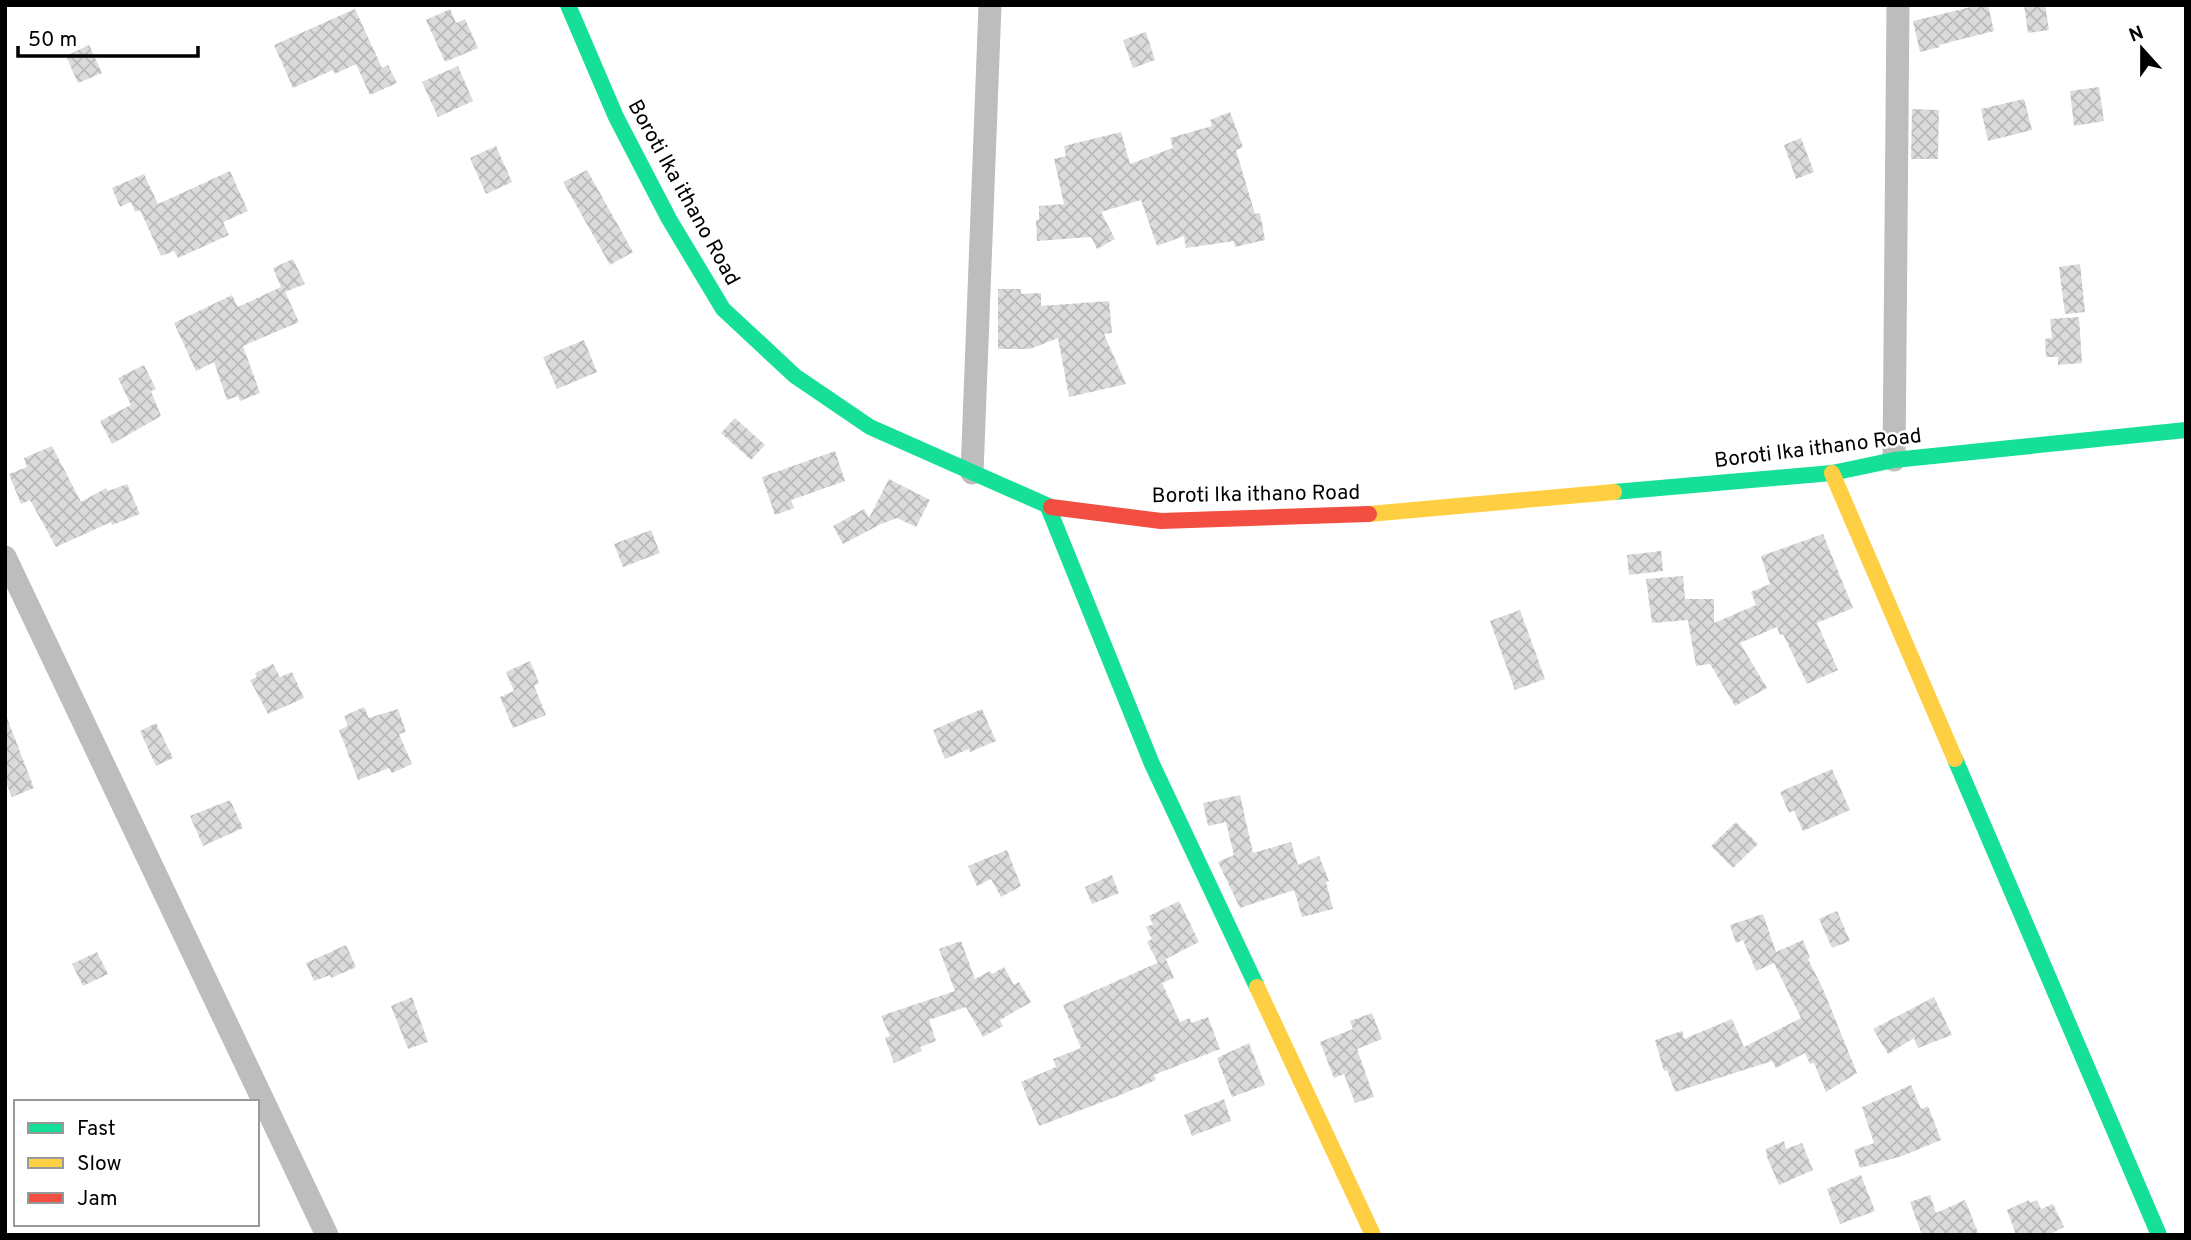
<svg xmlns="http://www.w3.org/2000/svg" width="2191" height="1240" viewBox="0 0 2191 1240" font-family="Overpass,sans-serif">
<defs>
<pattern id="building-cross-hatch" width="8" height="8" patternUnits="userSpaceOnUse" patternTransform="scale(1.75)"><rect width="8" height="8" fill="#dbdbdb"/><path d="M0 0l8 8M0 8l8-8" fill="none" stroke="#bababa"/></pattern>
</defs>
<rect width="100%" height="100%" fill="#fff"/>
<g fill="url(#building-cross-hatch)">
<path d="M1979,5H1988L1994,31L1939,45L1940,47L1920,52L1913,21Z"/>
<path d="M2024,5H2045L2049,30L2028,33Z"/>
<path d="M355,9L382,68L388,65L397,83L370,95L356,64L335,74L333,70L293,88L274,45Z"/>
<path d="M450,9L456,23L465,19L478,48L445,62L426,20Z"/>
<path d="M1146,32L1155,60L1133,68L1123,40Z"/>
<path d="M89,45L102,73L78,83L66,56Z"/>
<path d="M458,66L473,101L438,117L422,82Z"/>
<path d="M2099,87L2104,121L2074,126L2070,91Z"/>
<path d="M2024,99L2032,130L1988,141L1981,109Z"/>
<path d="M1912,109L1939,110L1938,159H1911Z"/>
<path d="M1230,112L1243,147L1236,150L1255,214L1260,213L1265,240L1235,247L1234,241L1186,248L1184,236L1157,246L1141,200L1101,212L1115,239L1097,249L1091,237L1037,241L1036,220H1039V206L1064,204L1054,159L1066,156L1064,146L1121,132L1130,164L1173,148L1170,138L1212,126L1210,120Z"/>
<path d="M1801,138L1814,172L1796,179L1784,145Z"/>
<path d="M496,146L512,182L486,194L470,158Z"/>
<path d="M587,170L633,252L610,265L563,182Z"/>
<path d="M230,171L248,211L223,222L229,235L178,258L174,251L161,256L140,210L135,212L131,202L120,207L112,188L144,174L158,204Z"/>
<path d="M293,259L305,284L285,292L299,322L243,346L260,393L240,401L238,396L227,400L214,362L196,371L174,323L232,295L238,307L281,287L273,268Z"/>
<path d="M2080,264L2085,312L2065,314L2059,267Z"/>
<path d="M998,289H1021V294L1041,293V306L1109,301L1112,333L1104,334L1126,384L1069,397L1058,338L1030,349H998Z"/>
<path d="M2079,317L2082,363L2058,365V357H2046L2045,339L2052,338L2050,319Z"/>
<path d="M584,340L597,372L557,389L543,357Z"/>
<path d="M144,365L156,389L151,391L161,416L112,444L100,421L131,405L118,378Z"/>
<path d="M735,418L765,445L751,460L721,433Z"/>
<path d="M52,446L81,502L106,488L108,491L127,484L140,514L112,525L111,522L56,547L30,500L21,504L9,474L27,467L24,458Z"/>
<path d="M835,451L845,481L791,500L794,508L775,515L762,477Z"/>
<path d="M889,479L930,500L916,527L897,518L881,524L843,544L833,526L864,509L869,518Z"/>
<path d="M651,530L660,553L623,567L614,544Z"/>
<path d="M1823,534L1853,608L1817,623L1838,670L1807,684L1783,634L1780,635L1777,627L1740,643L1767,688L1735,706L1710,664L1696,666L1688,620L1652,623L1646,579L1683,576L1685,599H1714V623L1756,605L1751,592L1770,584L1761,556Z"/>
<path d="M1661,551L1663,571L1629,575L1627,555Z"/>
<path d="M1520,610L1545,679L1515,690L1490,621Z"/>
<path d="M530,661L539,683L534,686L546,715L513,728L500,697L514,691L506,672Z"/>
<path d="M273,664L280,677L292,672L304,698L268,714L250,680L257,677L255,673Z"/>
<path d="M364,707L369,718L398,709L406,732L399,734L412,764L392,773L389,768L358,780L339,730L348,726L344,716Z"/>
<path d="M982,709L996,741L970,752L969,749L945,759L933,730Z"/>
<path d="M7,718L34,788L12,797L5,780Z"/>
<path d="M156,723L173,758L156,766L140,731Z"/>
<path d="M1832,769L1850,810L1803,831L1794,810L1789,813L1780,792Z"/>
<path d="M1240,795L1253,853L1291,842L1298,865L1319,856L1329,881L1326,882L1333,909L1302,917L1294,890L1240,908L1218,862L1234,855L1226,822L1208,826L1203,803Z"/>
<path d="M230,800L243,828L203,846L190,816Z"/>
<path d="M1736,822L1758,844L1733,868L1711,846Z"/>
<path d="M1007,850L1021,886L1001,897L991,879L977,886L968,866Z"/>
<path d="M1112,875L1119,893L1092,904L1085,887Z"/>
<path d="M1179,901L1199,942L1158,963L1147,942L1152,939L1146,927L1153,924L1149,916Z"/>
<path d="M1837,911L1850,941L1832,948L1819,919Z"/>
<path d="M1763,914L1776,952L1803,940L1810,958L1808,959L1823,989L1857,1073L1826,1092L1814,1063L1810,1064L1805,1053L1776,1068L1772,1061L1675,1092L1667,1070L1664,1071L1655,1040L1682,1031L1684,1039L1732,1019L1744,1047L1801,1018L1774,963L1756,971L1743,940L1736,943L1730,925Z"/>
<path d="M961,941L975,979L990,971L992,974L1004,967L1014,985L1019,982L1031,1002L1000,1020L1003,1026L983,1037L966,1007L929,1020L936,1041L920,1047L922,1051L894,1063L885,1038L890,1036L881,1016L955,991L939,949Z"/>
<path d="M346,945L356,967L331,978L330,975L314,981L306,963Z"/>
<path d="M97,952L108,974L83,986L72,964Z"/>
<path d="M1166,959L1174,978L1162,983L1180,1022L1190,1018L1191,1023L1208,1017L1220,1049L1154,1075L1156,1080L1118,1096L1039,1126L1021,1082L1056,1067L1053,1059L1081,1048L1063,1005Z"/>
<path d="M412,997L428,1042L408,1049L391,1006Z"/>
<path d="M1934,997L1952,1035L1918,1048L1914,1038L1888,1054L1873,1029Z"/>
<path d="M1372,1013L1382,1039L1357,1049L1374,1097L1355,1103L1344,1074L1334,1078L1320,1042L1353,1029L1350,1021Z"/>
<path d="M1249,1043L1265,1085L1232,1097L1217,1058Z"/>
<path d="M1911,1085L1921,1109L1928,1106L1941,1140L1902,1156L1860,1168L1854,1150L1874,1143L1862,1107Z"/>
<path d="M1224,1099L1231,1121L1192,1136L1184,1115Z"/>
<path d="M1784,1141L1786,1149L1802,1143L1813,1170L1779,1185L1767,1157L1766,1149Z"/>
<path d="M1861,1175L1875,1211L1840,1224L1827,1189Z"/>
<path d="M1930,1195L1936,1213L1965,1200L1979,1235H1922L1910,1202Z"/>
<path d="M2029,1200L2030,1203L2037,1200L2041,1209L2053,1204L2064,1227L2048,1235H2016L2007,1210Z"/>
</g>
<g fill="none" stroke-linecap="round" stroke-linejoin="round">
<g stroke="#bdbdbd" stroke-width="23">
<path d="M1894,460L1898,5"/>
<path d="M972,473L990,5"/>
<path d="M5,557L327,1235"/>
</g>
<g stroke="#16e098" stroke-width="16">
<path d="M568,5L616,117L669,219L723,309L795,376L870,427L1051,507"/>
<path d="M1614,492L1832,473L1894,460L2186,430"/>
<path d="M1048,507L1152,764L1257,987"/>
<path d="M1955,759L2159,1235"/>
</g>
<g stroke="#ffcf43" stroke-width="16">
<path d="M1832,473L1955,759"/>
<path d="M1369,514L1614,492"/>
<path d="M1257,987L1373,1235"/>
</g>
<path stroke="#f24e42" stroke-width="16" d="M1051,507L1161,521L1369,514"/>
</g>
<g text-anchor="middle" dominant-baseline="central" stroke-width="5" stroke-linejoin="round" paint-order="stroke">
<g font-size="21" fill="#000" stroke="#fff">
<text transform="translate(683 193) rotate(61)">Boroti Ika ithano Road</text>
<text transform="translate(1818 449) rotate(-7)">Boroti Ika ithano Road</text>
<text transform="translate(1256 495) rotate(-1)">Boroti Ika ithano Road</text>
</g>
</g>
<rect width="2191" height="1240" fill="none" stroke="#000000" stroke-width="14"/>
<rect x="14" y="1100" width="245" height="126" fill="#ffffff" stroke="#999999" stroke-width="2"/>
<rect x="28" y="1123" width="35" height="10" fill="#16e098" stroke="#999999" stroke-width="2"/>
<text x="77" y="1135" font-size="21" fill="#000000">Fast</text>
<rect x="28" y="1158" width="35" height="10" fill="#ffcf43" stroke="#999999" stroke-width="2"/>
<text x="77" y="1170" font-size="21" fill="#000000">Slow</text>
<rect x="28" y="1193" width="35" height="10" fill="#f24e42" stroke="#999999" stroke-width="2"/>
<text x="77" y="1205" font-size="21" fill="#000000">Jam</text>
<g transform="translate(2142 49) rotate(339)" stroke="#ffffff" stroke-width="5" paint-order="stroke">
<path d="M0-5L12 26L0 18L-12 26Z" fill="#000000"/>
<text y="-10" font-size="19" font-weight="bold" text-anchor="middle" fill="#000000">N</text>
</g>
<path d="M18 46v10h180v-10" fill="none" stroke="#000000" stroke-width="3.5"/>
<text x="28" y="46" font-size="21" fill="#000000" stroke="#ffffff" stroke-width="5" paint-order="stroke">50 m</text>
</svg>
